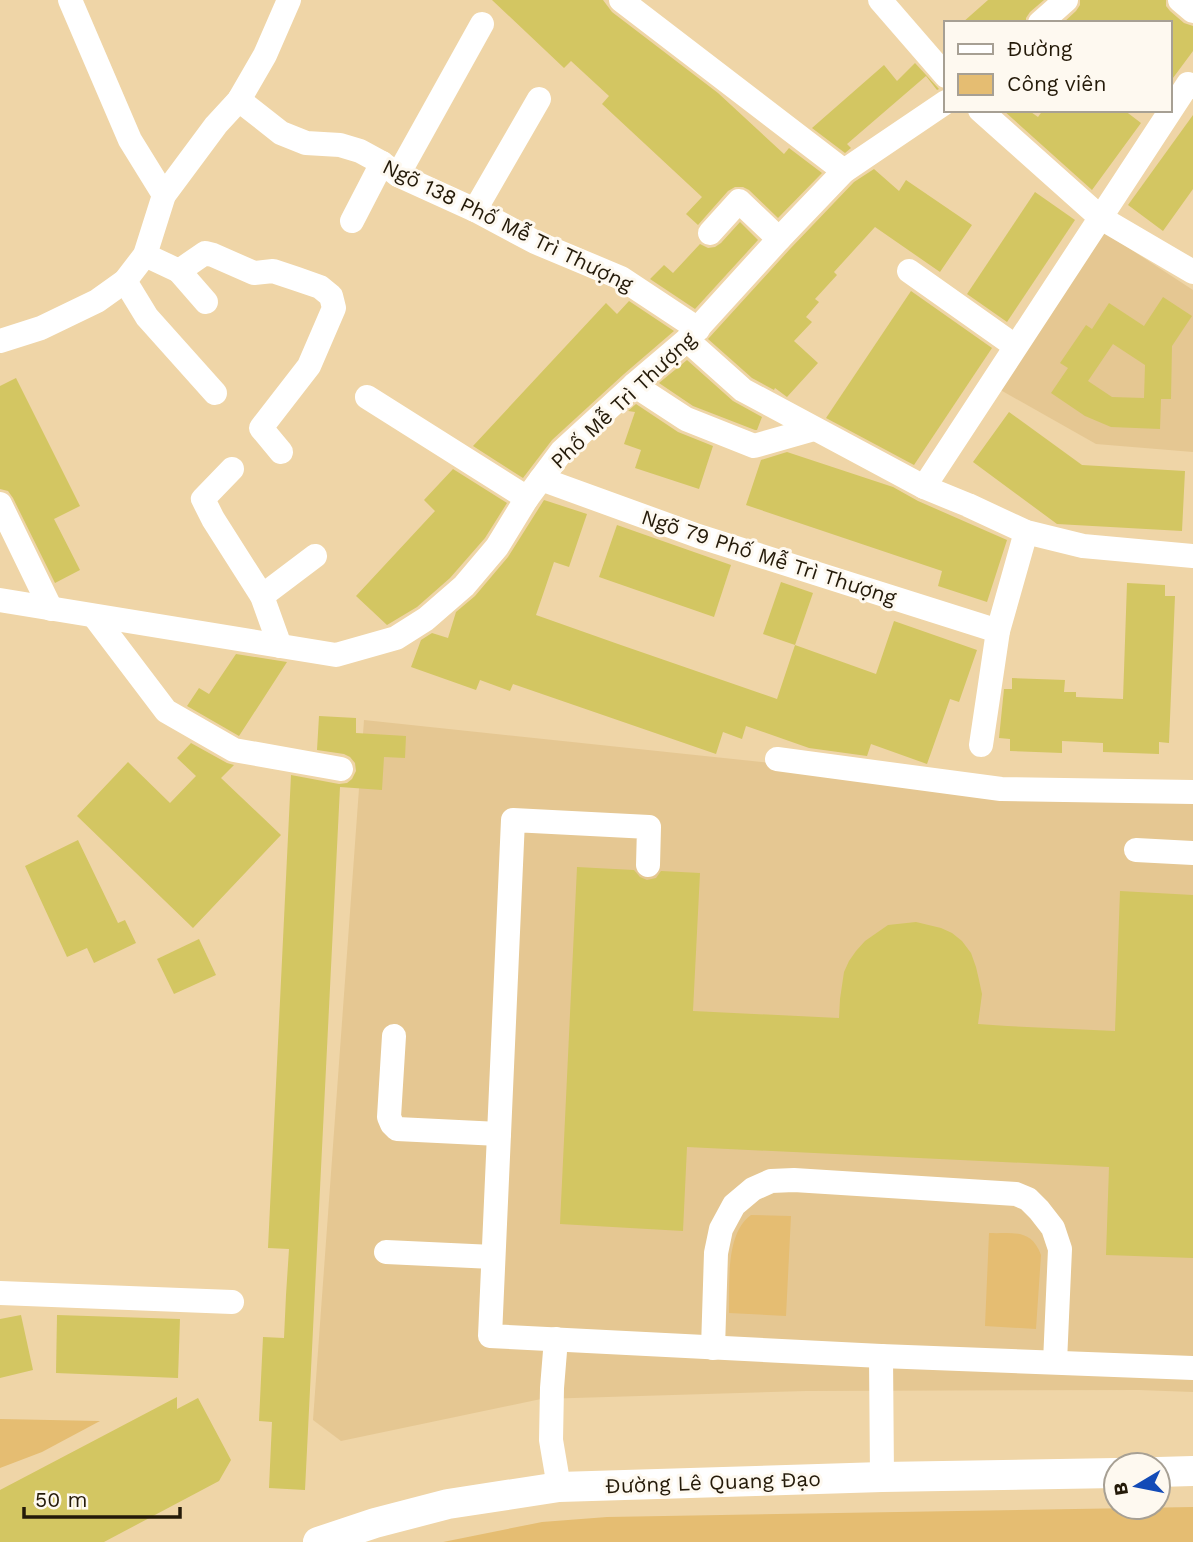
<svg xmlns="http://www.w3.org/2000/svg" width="1193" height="1542" viewBox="0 0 1193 1542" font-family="'Work Sans',sans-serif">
<rect width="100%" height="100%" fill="#efd5a7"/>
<g fill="#e5c792">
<path d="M1101,230L1193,290V452L1096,444L997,388Z"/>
<path d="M364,720L791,765L1193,794V1392L1139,1390L806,1391L541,1399L341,1441L313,1420Z"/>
</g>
<g fill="#e5bd72">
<path d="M751,1215L791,1216L786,1316L729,1313C730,1283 725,1234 751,1215Z"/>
<path d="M989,1233C1014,1234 1031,1228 1041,1255L1036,1329L985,1326Z"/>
<path d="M0,1419L100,1421L42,1452L0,1468Z"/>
<path d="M1193,1507V1542H443L542,1522L607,1517Z"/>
</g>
<g fill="#d3c662" fill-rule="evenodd">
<path d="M492,0H603L612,12L718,93L784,154L789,148L822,173L778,218L749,190L743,187H735L728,191L698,225L686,214L702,197L602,104L609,96L571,61L564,68Z"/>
<path d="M988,0H1044L1030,12L1026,18V23H962Z"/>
<path d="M1080,0H1166V6L1170,11L1184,23L1193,26V51L1170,82V23H1063L1076,11L1080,5Z"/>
<path d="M915,63L939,89L937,90L926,76L847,144L851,148L845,153L812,128L884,65L897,81Z"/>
<path d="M1003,110H1028L1038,117L1043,110H1124L1141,123L1092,190Z"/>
<path d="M1193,115V189L1163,231L1128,205Z"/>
<path d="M874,169L899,191L906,180L972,225L940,272L875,227L834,272L837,275L815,299L819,302L806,317L812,322L794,341L818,363L787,397L775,388L774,390L752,378L708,339L790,249L854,182Z"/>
<path d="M1035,192L1075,220L1007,322L967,294Z"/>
<path d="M740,222L758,240L695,309L650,279L664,265L673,273L700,244L708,248L715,247L721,243Z"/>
<path d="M911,291L992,348L914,465L826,418Z"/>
<path d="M1163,297L1192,316L1172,346L1171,399H1161L1160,429L1111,427L1085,416L1051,393L1068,368L1060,363L1086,325L1092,329L1109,303L1144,326ZM1113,344L1145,365L1144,398L1112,397L1088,381Z"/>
<path d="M629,301L674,331L624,374L552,440L523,478L473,446L606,303L617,314Z"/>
<path d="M687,360L733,401L762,417L757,430H755L693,406L659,383Z"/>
<path d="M16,378L80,506L54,519L80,570L55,583L13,498L8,491L0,489V386Z"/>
<path d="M636,404L678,432L713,446L699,489L635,468L641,450L624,444L635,412L628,411Z"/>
<path d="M1009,412L1082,465L1185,471L1182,531L1057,524L973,462Z"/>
<path d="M787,452L893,487L918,501L1007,540L987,602L938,586L942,571L746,505L761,460Z"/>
<path d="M453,469L507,503L485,538L450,578L417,607L387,625L356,596L435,511L424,500Z"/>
<path d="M544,500L587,514L569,567L554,562L536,615L618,644L777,699L795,645L876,674L894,621L977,650L959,702L950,699L927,764L871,744L867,756L809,748L746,726L742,739L723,732L716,754L513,684L510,691L480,680L476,690L411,667L421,640L432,633L448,638L456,612L475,596L508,557Z"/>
<path d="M617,525L731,565L714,617L599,577Z"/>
<path d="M781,582L813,593L795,645L763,634Z"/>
<path d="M1127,583L1165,585V596H1175L1169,743L1159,742V754L1103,752V743L1062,741V753L1010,751V739L999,738L1004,689H1012V678L1065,680L1064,692H1076V697L1123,699Z"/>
<path d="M236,654L287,662L239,736L187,706L199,688L209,694Z"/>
<path d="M319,716L356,718V733L406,736L405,758L384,757L382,790L340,787L305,1490L269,1488L272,1422L259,1421L263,1337L284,1338L286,1295L289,1249L268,1248L291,775L339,784L347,783L352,779L356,771L355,763L350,757L344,754L317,750Z"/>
<path d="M191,743L227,763L234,765L221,778L281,835L193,928L77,816L128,762L170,803L196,776L177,758Z"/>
<path d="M78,840L118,923L125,920L136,943L94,963L87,948L67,957L25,866Z"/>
<path d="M577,867L634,870L640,877L647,880L656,878L661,871L700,873L693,1011L839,1018L840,999L844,972L849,961L856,951L865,941L888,925L916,922L941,928L952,933L962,941L971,953L976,967L979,980L982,994L978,1024L1007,1026L1115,1031L1120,891L1193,895V1258L1106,1255L1109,1167L687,1147L683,1231L560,1224Z"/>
<path d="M199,939L216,975L174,994L157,959Z"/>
<path d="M21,1315L33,1370L0,1378V1319Z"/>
<path d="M57,1315L180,1319L178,1378L56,1373Z"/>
<path d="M177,1397V1409L198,1398L231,1460L219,1481L104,1542H0V1490Z"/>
</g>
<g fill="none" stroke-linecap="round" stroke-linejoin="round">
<g stroke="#fff" stroke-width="24">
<path d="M70,0L130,140L164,195"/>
<path d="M621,0L844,171"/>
<path d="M880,0L946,76"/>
<path d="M1180,0L1193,11"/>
<path d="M1040,23L1066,0"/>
<path d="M239,100L281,133L306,143L340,145L360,151L382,163L398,175L475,210L535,242L621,278L698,329"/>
<path d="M980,110L1101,218L1193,272"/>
<path d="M398,175L482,24"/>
<path d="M475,210L539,99"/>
<path d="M352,221L382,163"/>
<path d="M710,233L739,201L779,239"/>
<path d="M145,255L179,271L205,253L213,255L254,273L273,271L297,279L320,287L331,296L334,308L309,366L261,428L281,452"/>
<path d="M179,271L206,302"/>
<path d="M909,271L1015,346"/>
<path d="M125,281L147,317L215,393"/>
<path d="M687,340L743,390L924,487L968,505L1026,532L1083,546L1193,556"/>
<path d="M0,341L41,328L97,301L125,281L145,255L164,195L216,125L239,100L265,55L289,0"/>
<path d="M634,385L686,419L754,446L814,429"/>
<path d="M367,397L527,498"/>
<path d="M232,469L203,499L213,519L262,596L280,646"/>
<path d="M541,479L698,536L998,631"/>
<path d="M924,487L1188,84L1193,87"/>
<path d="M0,504L51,609"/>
<path d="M262,596L315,556"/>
<path d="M0,600L336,655L396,638L426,619L464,586L497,547L527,498L562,451L634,385L687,340L779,239L844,171L946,102"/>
<path d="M94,616L166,711L234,750L341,769"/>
<path d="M981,745L998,631L1026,532"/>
<path d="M777,759L1001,789L1193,792"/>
<path d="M1136,850L1193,853"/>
<path d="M648,865L649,827L513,820L490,1336L881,1356L1193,1368"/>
<path d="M394,1036L389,1117L392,1124L397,1129L499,1134"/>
<path d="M386,1252L493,1257"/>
<path d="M0,1293L232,1302"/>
<path d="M556,1339L552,1388L551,1440L559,1487"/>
<path d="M713,1348L716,1253L721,1229L734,1205L753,1189L771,1181L794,1180L1016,1194L1028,1199L1039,1210L1053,1228L1060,1249L1055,1362"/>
<path d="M881,1356L882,1477"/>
</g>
<g stroke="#fff" stroke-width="30">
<path d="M1158,1472L1193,1471"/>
<path d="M318,1542L375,1523L448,1504L559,1487L882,1477L1116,1473"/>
</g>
</g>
<g text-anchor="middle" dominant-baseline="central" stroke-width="6" stroke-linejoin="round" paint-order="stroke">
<g font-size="21" fill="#241a09" stroke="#fef9f0">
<text transform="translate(508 225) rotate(26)">Ngõ 138 Phố Mễ Trì Thượng</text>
<text transform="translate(623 400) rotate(-43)">Phố Mễ Trì Thượng</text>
<text transform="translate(769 557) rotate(18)">Ngõ 79 Phố Mễ Trì Thượng</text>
<text transform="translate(713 1482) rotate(-2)">Đường Lê Quang Đạo</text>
</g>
</g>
<rect x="944" y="21" width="228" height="91" fill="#fef9f0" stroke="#a7a094" stroke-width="2"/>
<rect x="958" y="44" width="35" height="10" fill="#ffffff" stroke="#a7a094" stroke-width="2"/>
<text x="1007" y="56" font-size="21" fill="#241a09">Đường</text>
<rect x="958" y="74" width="35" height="21" fill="#e5bd72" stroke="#a7a094" stroke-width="2"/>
<text x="1007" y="91" font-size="21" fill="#241a09">Công viên</text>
<g transform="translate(1137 1486) rotate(260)"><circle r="33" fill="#fef9f0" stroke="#a7a094" stroke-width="2"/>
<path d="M0-5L12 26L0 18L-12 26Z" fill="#134bb7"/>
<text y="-10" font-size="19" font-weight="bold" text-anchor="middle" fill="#241a09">B</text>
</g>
<path d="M24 1507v10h156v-10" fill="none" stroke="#241a09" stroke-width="3.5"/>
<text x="35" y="1507" font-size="21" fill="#241a09" stroke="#fef9f0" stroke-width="5" paint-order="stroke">50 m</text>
</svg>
